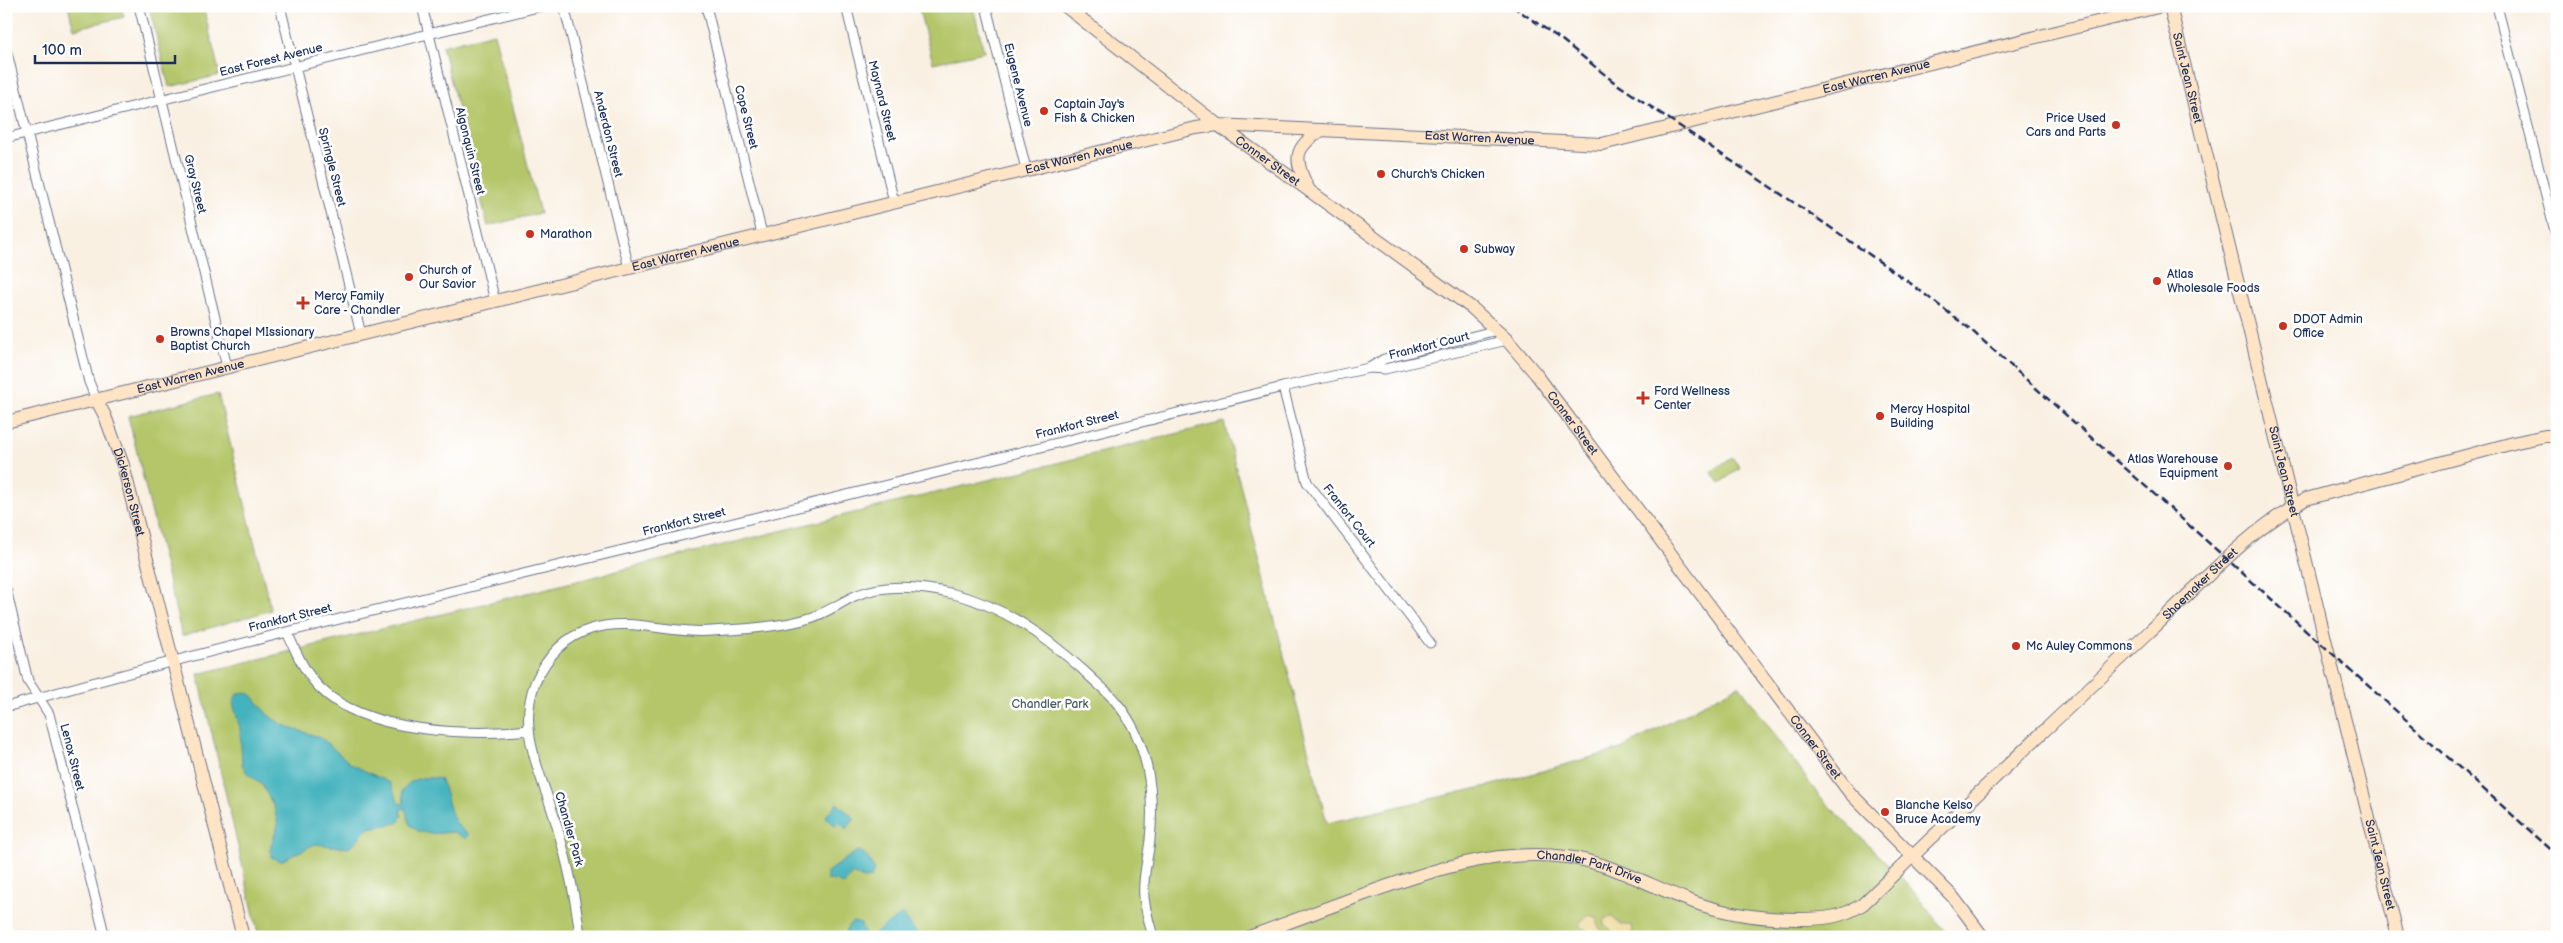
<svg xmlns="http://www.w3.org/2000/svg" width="2563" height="943" viewBox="0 0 2563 943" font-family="'Balsamiq Sans',sans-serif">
<rect width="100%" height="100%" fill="#fff"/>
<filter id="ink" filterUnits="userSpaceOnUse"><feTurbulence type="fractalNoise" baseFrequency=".02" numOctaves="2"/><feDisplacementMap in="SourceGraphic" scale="10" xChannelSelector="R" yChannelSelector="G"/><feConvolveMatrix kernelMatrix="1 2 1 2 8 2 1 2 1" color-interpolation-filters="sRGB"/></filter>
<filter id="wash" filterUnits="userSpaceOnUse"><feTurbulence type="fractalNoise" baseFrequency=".0096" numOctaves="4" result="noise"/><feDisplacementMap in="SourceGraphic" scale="20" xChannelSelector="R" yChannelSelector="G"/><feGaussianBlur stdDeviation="1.12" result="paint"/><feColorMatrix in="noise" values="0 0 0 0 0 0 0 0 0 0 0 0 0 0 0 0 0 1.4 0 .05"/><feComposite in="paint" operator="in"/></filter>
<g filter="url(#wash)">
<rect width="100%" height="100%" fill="#f9f0e2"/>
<g fill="#b4c669" stroke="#687a64">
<path d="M68,6H121L124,17L74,29Z"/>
<path d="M149,6H203L220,75L169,87Z"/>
<path d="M918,6H973L984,52L933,63Z"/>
<path d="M494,33L540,213L488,226L442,46Z"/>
<path d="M218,394L271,610L182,636L128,416Z"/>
<path d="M1224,422L1327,823L1496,784L1621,749L1739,685L1819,796L1906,882L1949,937H259L198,674Z"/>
<path d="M1732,457L1740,468L1720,483L1711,472Z"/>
</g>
<g fill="#eeda9e" stroke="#84847e">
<path d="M1589,915L1597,918V924L1601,931L1599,936L1594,935L1579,926L1580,922Z"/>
<path d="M1612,917L1621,925H1632L1633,932L1624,937H1614L1612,931L1603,923L1606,918Z"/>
</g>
<g fill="#44b3bd" stroke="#30718e">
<path d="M245,692L252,695L268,715L281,724L321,738L351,764L390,783L399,804L404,803L402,791C411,777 425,776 440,779C452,801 445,818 469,835L466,839L454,832L430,834L418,831L410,825L405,808L400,810L402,815L398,823L369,828L349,848L315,844L281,861L271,857V845L278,825L274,807L262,784L247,773L242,764L240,728L233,703L237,694Z"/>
<path d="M837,803L855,819L846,829L839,822L836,826L825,817Z"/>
<path d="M857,851C866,851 870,862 874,869L871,878L863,879L852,873L844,885L836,881L827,880V872Z"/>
<path d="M902,914L920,937H845L848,926L853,922L861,924L865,935L871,936Z"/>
</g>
</g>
<g filter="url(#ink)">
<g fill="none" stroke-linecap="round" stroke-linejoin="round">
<defs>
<g id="street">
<path d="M139,6L227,367"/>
<path d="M280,6L361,334"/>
<path d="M422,6L495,301"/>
<path d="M564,6L629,268"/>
<path d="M706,6L762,234"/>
<path d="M846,6L894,202"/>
<path d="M986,6L1026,169"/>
<path d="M2497,6L2557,239"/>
<path d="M6,49L89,382L96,399"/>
<path d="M6,138L542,6"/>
<path d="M1497,330L1384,359L1369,368L1385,369L1507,340"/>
<path d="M1283,387L1307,482L1430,643"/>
<path d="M6,589L28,681L49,714L105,937"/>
<path d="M287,632C296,652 304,672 320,688C365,733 469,736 529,730"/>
<path d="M6,707C234,642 463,589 693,533C890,485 1086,435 1283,387L1369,368"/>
<path d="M580,937C576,898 567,860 556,823C543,777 516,732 535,683C546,658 564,637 591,629C631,616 672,635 712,631C742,629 782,627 810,618C827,613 841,602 857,595C887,583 924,587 954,594C1005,607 1045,636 1083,670C1094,681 1107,691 1116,702C1148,740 1155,792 1150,840C1148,859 1142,878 1144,897C1145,910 1150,924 1153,937"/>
</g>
<g id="secondary">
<path id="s1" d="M1065,6L1218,125L1472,308L1507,340L1536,374L1850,793L1953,897L1983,937"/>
<path id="s2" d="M2170,6L2398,937"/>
<path d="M1308,188C1293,159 1294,147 1322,130"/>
<path id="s3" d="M96,399L105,416L123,465L243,937"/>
<path id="s4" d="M6,422L1196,128L1218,125L1602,144L2162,6"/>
<path id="s5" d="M1249,937C1286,923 1324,909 1362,895C1429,871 1494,848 1567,857C1611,863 1648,885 1688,900C1723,914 1761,919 1799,919C1823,919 1842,918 1863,904C1957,813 2052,723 2148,633C2197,588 2247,531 2306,499L2517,442L2545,436H2557"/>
</g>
</defs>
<use href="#street" stroke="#69738c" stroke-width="11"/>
<use href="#secondary" stroke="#69738c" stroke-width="14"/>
<use href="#street" stroke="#fff" stroke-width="9"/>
<use href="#secondary" stroke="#ffe4c6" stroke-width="12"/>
<path stroke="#1b2f5e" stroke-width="2.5" stroke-dasharray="8 4" stroke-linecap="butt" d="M1512,6L1562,40L1614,82L1824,223L1906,280L1970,329L2557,855"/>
</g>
</g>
<g fill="#c8321e" stroke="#fff" stroke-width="2">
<circle cx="1044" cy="111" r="5"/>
<circle cx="2116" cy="125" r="5"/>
<circle cx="1381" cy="174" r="5"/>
<circle cx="530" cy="234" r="5"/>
<circle cx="1464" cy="249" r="5"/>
<circle cx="409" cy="277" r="5"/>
<circle cx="2157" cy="281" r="5"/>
<path d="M300.5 295.5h5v5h5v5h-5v5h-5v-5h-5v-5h5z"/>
<circle cx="2283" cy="326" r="5"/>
<circle cx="160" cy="339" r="5"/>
<path d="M1640.5 390.5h5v5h5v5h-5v5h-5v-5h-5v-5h5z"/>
<circle cx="1880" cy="416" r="5"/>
<circle cx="2228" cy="466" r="5"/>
<circle cx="2016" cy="646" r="5"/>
<circle cx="1885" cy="812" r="5"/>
</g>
<g text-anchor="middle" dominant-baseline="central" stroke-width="5" stroke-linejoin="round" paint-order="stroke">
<g font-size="12" fill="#1b2f5e" stroke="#fff">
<text transform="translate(271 60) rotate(-14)">East Forest Avenue</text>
<text stroke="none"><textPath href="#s4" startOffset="1915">East Warren Avenue</textPath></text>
<text stroke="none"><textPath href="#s2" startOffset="74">Saint Jean Street</textPath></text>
<text transform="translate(1018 85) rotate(76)">Eugene Avenue</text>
<text transform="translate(882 101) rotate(76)">Maynard Street</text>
<text transform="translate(746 117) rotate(76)">Cope Street</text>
<text transform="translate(608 134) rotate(76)">Anderdon Street</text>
<text stroke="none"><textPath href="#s4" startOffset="1510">East Warren Avenue</textPath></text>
<text transform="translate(470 151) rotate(76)">Algonquin Street</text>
<text stroke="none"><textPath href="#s4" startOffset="1105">East Warren Avenue</textPath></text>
<text stroke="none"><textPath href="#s1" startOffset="255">Conner Street</textPath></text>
<text transform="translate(332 167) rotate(76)">Springle Street</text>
<text transform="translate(195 184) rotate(76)">Gray Street</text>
<text stroke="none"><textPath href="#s4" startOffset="700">East Warren Avenue</textPath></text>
<text transform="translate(1429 346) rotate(-14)">Frankfort Court</text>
<text stroke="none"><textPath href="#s4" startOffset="190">East Warren Avenue</textPath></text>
<text stroke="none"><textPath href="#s1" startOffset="660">Conner Street</textPath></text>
<text transform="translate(1077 425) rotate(-14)">Frankfort Street</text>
<text stroke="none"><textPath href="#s2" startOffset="479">Saint Jean Street</textPath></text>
<text stroke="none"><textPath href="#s3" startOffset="99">Dickerson Street</textPath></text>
<text transform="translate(1349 516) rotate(52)">Franfort Court</text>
<text transform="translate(684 522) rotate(-14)">Frankfort Street</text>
<text stroke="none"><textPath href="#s5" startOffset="1105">Shoemaker Street</textPath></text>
<text transform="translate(290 618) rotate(-14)">Frankfort Street</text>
<text stroke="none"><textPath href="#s1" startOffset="1065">Conner Street</textPath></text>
<text transform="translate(72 757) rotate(76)">Lenox Street</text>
<text transform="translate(569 829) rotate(74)">Chandler Park</text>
<text stroke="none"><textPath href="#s2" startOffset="884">Saint Jean Street</textPath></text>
<text stroke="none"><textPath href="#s5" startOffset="355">Chandler Park Drive</textPath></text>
</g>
<g font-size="12" fill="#1b2f5e" stroke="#fff" text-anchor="start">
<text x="1054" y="104">Captain Jay's<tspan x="1054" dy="14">Fish &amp; Chicken</tspan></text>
<text x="2106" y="118" text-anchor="end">Price Used<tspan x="2106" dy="14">Cars and Parts</tspan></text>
<text x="1391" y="174">Church's Chicken</text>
<text x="540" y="234">Marathon</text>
<text x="1474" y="249">Subway</text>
<text x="419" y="270">Church of<tspan x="419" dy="14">Our Savior</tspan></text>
<text x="2167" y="274">Atlas<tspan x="2167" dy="14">Wholesale Foods</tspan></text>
<text x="314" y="296">Mercy Family<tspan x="314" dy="14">Care - Chandler</tspan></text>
<text x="2293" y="319">DDOT Admin<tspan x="2293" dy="14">Office</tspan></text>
<text x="170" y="332">Browns Chapel MIssionary<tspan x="170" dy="14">Baptist Church</tspan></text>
<text x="1654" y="391">Ford Wellness<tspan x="1654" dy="14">Center</tspan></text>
<text x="1890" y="409">Mercy Hospital<tspan x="1890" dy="14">Building</tspan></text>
<text x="2218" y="459" text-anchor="end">Atlas Warehouse<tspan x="2218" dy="14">Equipment</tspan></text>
<text x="2026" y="646">Mc Auley Commons</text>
<text x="1895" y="805">Blanche Kelso<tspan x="1895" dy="14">Bruce Academy</tspan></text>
</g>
<g font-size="12" fill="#495c61" stroke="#fff">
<text x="1050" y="704">Chandler Park</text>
</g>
</g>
<rect width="2563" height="943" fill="none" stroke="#fff" stroke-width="25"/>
<path d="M35 55v8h140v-8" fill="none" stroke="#1b2f5e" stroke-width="2.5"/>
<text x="42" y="55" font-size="15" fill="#1b2f5e" stroke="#ffffff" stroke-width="4" paint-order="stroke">100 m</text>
</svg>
